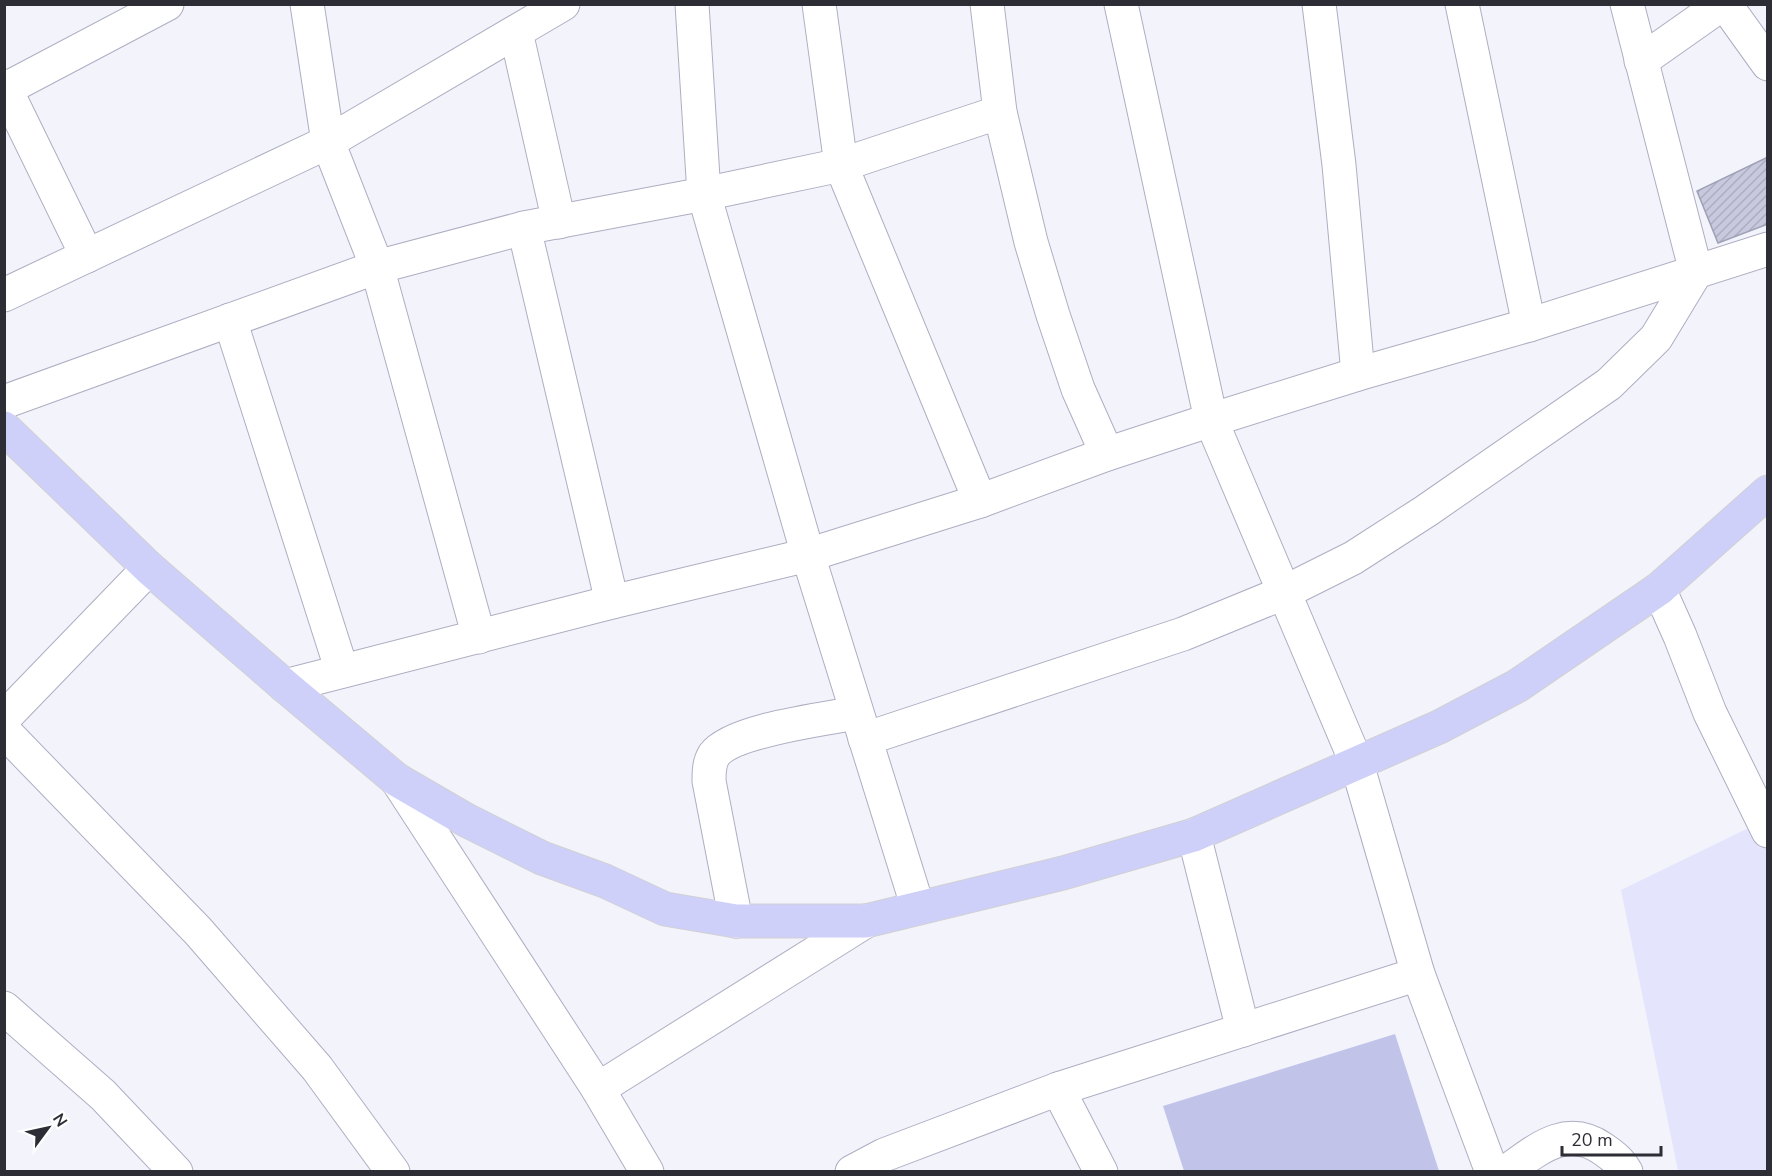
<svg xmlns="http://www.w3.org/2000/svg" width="1772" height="1176" viewBox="0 0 1772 1176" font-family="'Nunito Sans',sans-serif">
<defs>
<pattern id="building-hatch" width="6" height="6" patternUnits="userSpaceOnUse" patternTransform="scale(1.5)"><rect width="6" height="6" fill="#c8c9de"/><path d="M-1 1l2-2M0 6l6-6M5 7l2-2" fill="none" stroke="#acadbf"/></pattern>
</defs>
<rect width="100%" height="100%" fill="#f3f3fc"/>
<path fill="#e4e5fc" d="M1767,819V1171H1678L1621,890Z"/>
<path fill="#c1c3e9" d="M1395,1034L1439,1171H1184L1163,1106Z"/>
<path fill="url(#building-hatch)" stroke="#9fa1b5" stroke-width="1.5" d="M1768,157V224L1718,243L1697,191Z"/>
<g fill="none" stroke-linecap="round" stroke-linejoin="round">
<defs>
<g id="minor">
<path d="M307,4L328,142L377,267L479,637"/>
<path d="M692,4L704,194L808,555L918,908"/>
<path d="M819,4L841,165L980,501"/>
<path d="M987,4L1000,112L1031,242L1053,315L1078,389L1107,454"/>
<path d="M1121,4L1211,420L1357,764L1418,974L1492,1172"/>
<path d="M1319,4L1339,165L1358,374"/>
<path d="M1462,4L1529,325"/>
<path d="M1725,4L1768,64"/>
<path d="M516,32L559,222"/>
<path d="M1641,61L1722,4"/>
<path d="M4,86L87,256"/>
<path d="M4,90L167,4"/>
<path d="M524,228L612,602"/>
<path d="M4,295L328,142L563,4"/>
<path d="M230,320L342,671"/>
<path d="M4,402L377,267L524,228L704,194L841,165L1000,112"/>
<path d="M1659,589L1680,636L1710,713L1768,831"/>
<path d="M285,686L612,602L808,555L980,501L1107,454L1211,420L1358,374L1529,325L1768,249"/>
<path d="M4,718L149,568"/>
<path d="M4,731L198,931L317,1068L393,1172"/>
<path d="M865,739L1183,634L1283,593L1353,558L1426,511L1609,384L1656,338L1696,272L1627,4"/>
<path d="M397,780L598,1089L647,1172"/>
<path d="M1194,835L1243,1030"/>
<path d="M736,921L709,781C709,772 709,763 714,755C732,730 825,719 856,713"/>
<path d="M4,1008L103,1095L176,1172"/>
<path d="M598,1089L866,921"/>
<path d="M1058,1089L1101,1172"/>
<path d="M852,1172L884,1155L1058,1089L1418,974"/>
<path d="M1506,1172C1537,1150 1566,1123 1603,1149C1613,1156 1620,1161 1626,1172"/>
</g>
<path id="major" d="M4,428L149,568L285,686L397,780L466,820L542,858L605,881L665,909L736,921H866L1063,873L1194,835L1439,727L1517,686L1659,589L1768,492"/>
</defs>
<use href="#minor" stroke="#adaec2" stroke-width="35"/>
<use href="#major" stroke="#d1d1d3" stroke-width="35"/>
<use href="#minor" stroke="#fff" stroke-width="33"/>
<use href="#major" stroke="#ced0f9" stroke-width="33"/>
</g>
<rect width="1772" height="1176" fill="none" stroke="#2c2d35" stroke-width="12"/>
<g transform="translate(48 1128) rotate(57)" stroke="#ffffff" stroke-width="4.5" paint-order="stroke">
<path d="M0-4.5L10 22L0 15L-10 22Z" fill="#2c2d35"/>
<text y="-9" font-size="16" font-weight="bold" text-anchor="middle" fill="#2c2d35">N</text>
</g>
<path d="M1562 1146v9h99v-9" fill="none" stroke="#2c2d35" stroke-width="3"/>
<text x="1571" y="1146" font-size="18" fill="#2c2d35" stroke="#ffffff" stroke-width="4.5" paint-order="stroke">20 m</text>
</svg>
